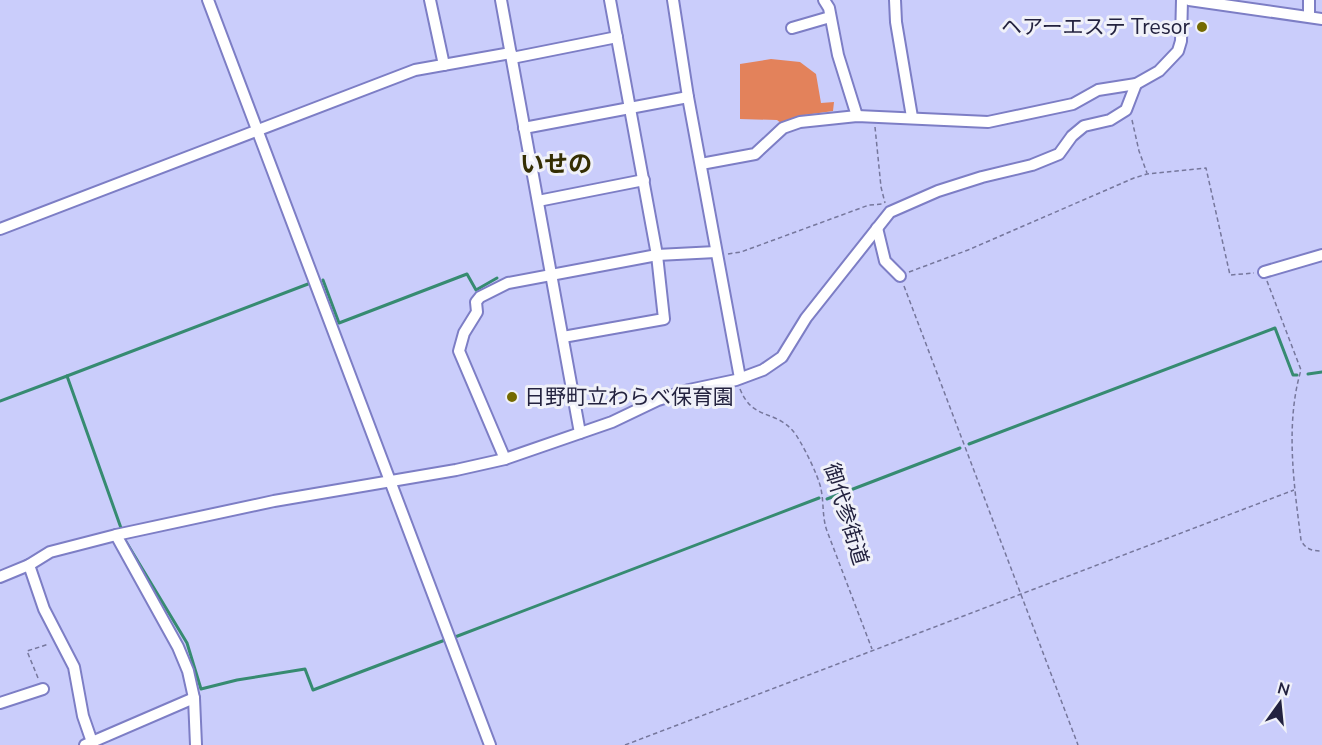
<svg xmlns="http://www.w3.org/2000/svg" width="1322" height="745" viewBox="0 0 1322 745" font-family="'Nunito Sans','Noto Sans JP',sans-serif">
<rect width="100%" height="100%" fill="#cacdfb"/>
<path fill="#e3825b" d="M771,59L800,62L816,74L821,103L834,102L833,111L805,115L785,126L777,120L740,119V64Z"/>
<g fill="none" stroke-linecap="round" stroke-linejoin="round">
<g stroke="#368b71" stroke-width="3">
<path d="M323,280L339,323L467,274L476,290L497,278"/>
<path d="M1308,374L1322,372"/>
<path d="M67,376L308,284"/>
<path d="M0,401L67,376L121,528"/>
<path d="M969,444L1275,328L1293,375H1297"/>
<path d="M827,499L960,448"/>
<path d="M125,540L187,643L201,689L237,680L305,669L313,690L445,640"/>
<path d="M455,637L819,498"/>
</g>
<defs>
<g id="minor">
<path d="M208,0L490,745"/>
<path d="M430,0L444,65"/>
<path d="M501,0L580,433"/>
<path d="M673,0L688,97L740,378"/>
<path d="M824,0L829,8L838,55L857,116"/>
<path d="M895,0L896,22L912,117"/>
<path d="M1189,0L1322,19"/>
<path d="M1309,16V0"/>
<path d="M792,28L830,17"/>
<path d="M512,58L617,37"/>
<path d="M524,128L688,97"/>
<path d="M701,164L755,154L783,128L800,122L857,116L988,122L1073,104L1098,90L1136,84L1159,71L1178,51L1181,41L1182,0"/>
<path d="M538,201L644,180"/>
<path d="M877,228L885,261L900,276"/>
<path d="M0,229L415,70L511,53"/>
<path d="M1264,272L1322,255"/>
<path d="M563,337L664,319L657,255L610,0"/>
<path d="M505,459L459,351L464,333L477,312L476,302L480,297L508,283L657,255L716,252"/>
<path d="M116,535L178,647L188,671L194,698L196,745"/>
<path d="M29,565L44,609L74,667L83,716L92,742"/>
<path d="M0,577L29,565L50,552L116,535L274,501L456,470L505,459L612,422L658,400L689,390L736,380L763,370L782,357L806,318L890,212L938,191L982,177L1032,165L1059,154L1072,136L1084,126L1110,120L1126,110L1136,84"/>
<path d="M0,703L43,689"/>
<path d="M85,745L194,698"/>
</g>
</defs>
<use href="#minor" stroke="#7d7ec5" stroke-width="14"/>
<g stroke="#76779c" stroke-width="1.5" stroke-dasharray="4.5 3" stroke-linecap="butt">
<path d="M1132,120L1139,151L1147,173"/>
<path d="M875,127L881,187L885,203"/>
<path d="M728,254L741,252L869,205L883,204"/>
<path d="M909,272L968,250L1134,178L1147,174L1206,168L1230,275L1254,273"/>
<path d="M1267,281L1301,370C1285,424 1294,485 1301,540C1305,549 1312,551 1322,551"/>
<path d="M904,286L1078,745"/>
<path d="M740,389C753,421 774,409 793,431C801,440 819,477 821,489C824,503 822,517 827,531L872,649"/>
<path d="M38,678L27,651L49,644"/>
<path d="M625,745L1294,490"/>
</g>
<use href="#minor" stroke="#fff" stroke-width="10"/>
</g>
<g fill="#746a01" stroke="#f0f1f9" stroke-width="2">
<circle cx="1202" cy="27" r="6"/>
<circle cx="512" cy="397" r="6"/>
</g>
<g text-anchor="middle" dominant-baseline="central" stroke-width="6" stroke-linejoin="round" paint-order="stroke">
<g font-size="21" fill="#23223f" stroke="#f0f1f9" text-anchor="end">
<text x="1190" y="27">ヘアーエステ Tresor</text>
<text x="524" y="397" text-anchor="start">日野町立わらべ保育園</text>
</g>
<g font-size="21" fill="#23223f" stroke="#f0f1f9">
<text transform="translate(846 514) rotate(73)">御代参街道</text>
</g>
<g font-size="24" font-weight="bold" fill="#342e03" stroke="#f0f1f9">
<text x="556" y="164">いせの</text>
</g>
</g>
<g transform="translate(1280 703) rotate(15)" stroke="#f0f1f9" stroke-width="4.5" paint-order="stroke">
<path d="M0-4.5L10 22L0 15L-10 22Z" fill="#23223f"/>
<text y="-9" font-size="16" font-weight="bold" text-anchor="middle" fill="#23223f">N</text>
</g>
</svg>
